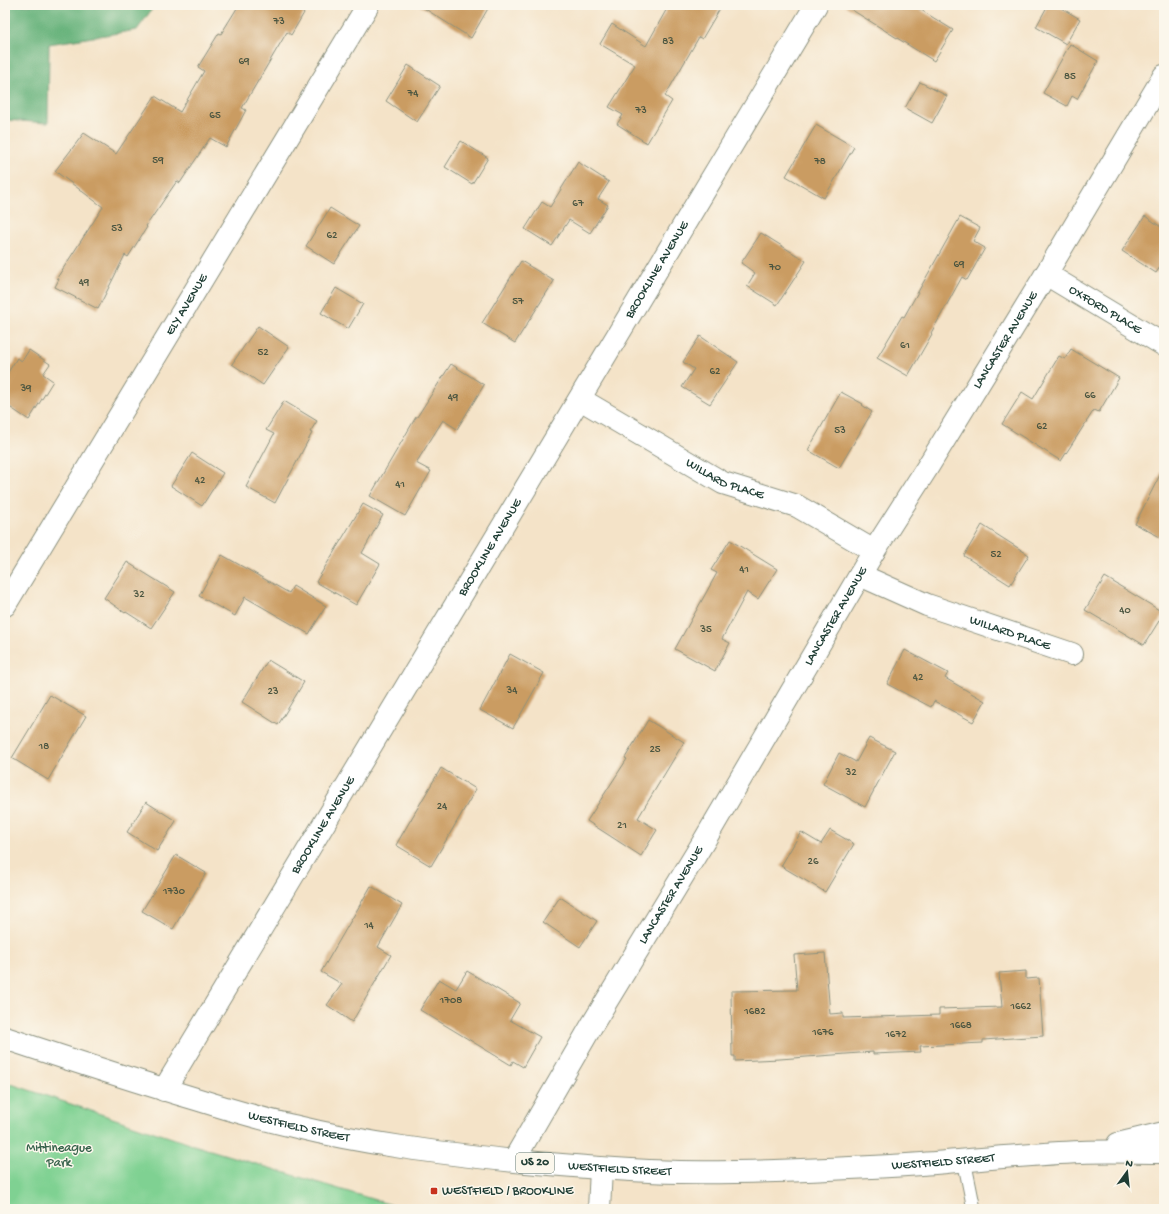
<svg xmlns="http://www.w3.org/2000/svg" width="1169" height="1214" viewBox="0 0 1169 1214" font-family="'Gochi Hand',sans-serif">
<rect width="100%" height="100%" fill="#fbf7ec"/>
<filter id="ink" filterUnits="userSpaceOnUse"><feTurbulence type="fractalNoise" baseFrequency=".025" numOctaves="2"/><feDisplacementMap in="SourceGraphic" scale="8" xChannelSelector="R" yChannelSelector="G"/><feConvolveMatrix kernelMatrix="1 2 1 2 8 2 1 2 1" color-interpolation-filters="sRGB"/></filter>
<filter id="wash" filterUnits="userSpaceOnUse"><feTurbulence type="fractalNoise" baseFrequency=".012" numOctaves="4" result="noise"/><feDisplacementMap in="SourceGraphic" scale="16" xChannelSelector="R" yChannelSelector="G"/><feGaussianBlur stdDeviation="0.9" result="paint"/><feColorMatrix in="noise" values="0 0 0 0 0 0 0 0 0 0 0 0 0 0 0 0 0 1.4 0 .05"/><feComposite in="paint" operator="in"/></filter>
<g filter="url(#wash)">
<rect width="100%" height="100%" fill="#f4e3c8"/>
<path fill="#7fd192" stroke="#4f8763" d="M5,1082L187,1143L405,1209H5Z"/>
<path fill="#67b37c" stroke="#437858" d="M5,5H155L137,30L49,44L48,123L5,120Z"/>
<g id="blocks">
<g fill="#ca9c62">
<path d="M239,5H289L304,13L291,35L287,32L242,108L246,110L226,147L210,138L180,183L177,181L146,226L147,227L128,257L125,255L98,309L55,287L59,279L57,278L103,207L55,171L84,133L116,154L155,96L180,112L204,71L198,67L219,33L221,34Z"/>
<path d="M419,5H490L471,38Z"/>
<path d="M669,5H722L702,39L699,37L665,96L672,101L647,143L617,124L623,115L609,107L635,65L600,44L612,24L646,46Z"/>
<path d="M844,5H913L953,30L934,61Z"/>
<path d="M1048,5H1056L1080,19L1066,44L1036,27Z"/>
<path d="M1070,44L1098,61L1077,99L1072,96L1067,106L1043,93Z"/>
<path d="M408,65L440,86L417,122L386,101Z"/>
<path d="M920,82L947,96L932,123L905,108Z"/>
<path d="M816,125L854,147L824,198L786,176Z"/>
<path d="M461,141L488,158L472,184L445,167Z"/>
<path d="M578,162L609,182L598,199L608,205L590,233L569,220L552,246L525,229L542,202L550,207Z"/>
<path d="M330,208L359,226L334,264L306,246Z"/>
<path d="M1145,216L1164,229V261L1156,273L1122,251Z"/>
<path d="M960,217L980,228L973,241L985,248L967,280L962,277L931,333L932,334L908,376L877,358L902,316L904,317Z"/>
<path d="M761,233L806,261L777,305L747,286L755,273L741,263Z"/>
<path d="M521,261L554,281L515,343L482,323Z"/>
<path d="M336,288L363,304L348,329L321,313Z"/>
<path d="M258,326L289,347L263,385L232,364Z"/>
<path d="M700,336L738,362L710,404L682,387L694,369L683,362Z"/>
<path d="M1071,349L1119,378L1099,412L1094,410L1061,461L1002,424L1022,392L1033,399L1059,356L1065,359Z"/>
<path d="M29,350L50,364L43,374L53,381L29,420L5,404V377L17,358L22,361Z"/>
<path d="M451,364L484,385L457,429L443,420L416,463L431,471L405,516L370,496L416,417H417Z"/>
<path d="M841,392L863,404L862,405L872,412L839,468L808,450Z"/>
<path d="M284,401L317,421L310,432L312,433L275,503L246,487L274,434L266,430Z"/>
<path d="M192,453L223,473L202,506L171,486Z"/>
<path d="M1164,467V539L1135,524Z"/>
<path d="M363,504L383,515L362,553L380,564L356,605L316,582Z"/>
<path d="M982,525L1029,555L1010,585L964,556Z"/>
<path d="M730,540L777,569L758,599L747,592L722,639L730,643L715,671L675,649L717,573L711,570Z"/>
<path d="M222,555L289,593L293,586L326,606L309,634L245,597L235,616L199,596Z"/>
<path d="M127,562L175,592L151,628L126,612L125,613L104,598Z"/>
<path d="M1105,577L1164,613L1144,645L1085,610Z"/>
<path d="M905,650L948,673L945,678L985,701L973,722L934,701L931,707L887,684Z"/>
<path d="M510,654L544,673L513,728L480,710Z"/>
<path d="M268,660L304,682L278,725L242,702Z"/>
<path d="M50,695L86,716L48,780L12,758Z"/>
<path d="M648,720L684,742L638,818L657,830L641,856L587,821L627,759L625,758Z"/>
<path d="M869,738L895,751L865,807L823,784L839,753L856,762Z"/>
<path d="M441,768L476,789L431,866L396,845Z"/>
<path d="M146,802L176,821L157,851L127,832Z"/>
<path d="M830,830L854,844L825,892L781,866L801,832L821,844Z"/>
<path d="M176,855L206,873L173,929L142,911Z"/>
<path d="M371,886L402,905L378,947L391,955L352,1022L327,1005L342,984L321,972Z"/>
<path d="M560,897L597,921L580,947L543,922Z"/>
<path d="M825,953L830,1014L843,1013V1018L939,1015V1009L1002,1007L999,973L1026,971V979L1039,978L1043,1036L983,1040V1043L920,1046L921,1052L873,1054V1052L780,1059L735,1061V1056H732L731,991L797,990L794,955Z"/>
<path d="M467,971L520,1003L510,1020L540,1037L523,1067L513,1061L511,1065L420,1010L439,979L456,989Z"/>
</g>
</g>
</g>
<g filter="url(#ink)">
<use href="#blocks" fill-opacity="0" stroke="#8a907e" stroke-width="1"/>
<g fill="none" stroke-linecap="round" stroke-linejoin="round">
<defs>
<path id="lane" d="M964,1160L974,1209"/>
<g id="street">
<path id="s1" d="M1046,274L1164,345"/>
<path id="s2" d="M580,399L723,483L797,506L874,551"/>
<path id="s3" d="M860,575L927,605L1072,654"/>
<path id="s4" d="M5,605L368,5"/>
<path id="s5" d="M164,1090L816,5"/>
<path id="s6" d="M514,1160L592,1025L704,841L874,551L927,468L1046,274L1164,76"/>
<path d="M599,1209L601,1169"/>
</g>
<g id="primary">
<path id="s7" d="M5,1038C68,1059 132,1080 196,1099C228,1109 260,1119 293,1126C366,1144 440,1153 515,1161C570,1166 625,1171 680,1172C761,1173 842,1169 922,1164C975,1160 1028,1154 1081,1152C1109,1151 1136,1152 1164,1152"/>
<path d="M1118,1144L1164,1133"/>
</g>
</defs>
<use href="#lane" stroke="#8a907e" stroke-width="15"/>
<use href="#street" stroke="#8a907e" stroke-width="24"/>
<use href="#primary" stroke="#8a907e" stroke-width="24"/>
<use href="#lane" stroke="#fff" stroke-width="13"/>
<use href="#street" stroke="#fff" stroke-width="22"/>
<use href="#primary" stroke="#fff" stroke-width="22"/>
</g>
</g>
<rect fill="#c8321e" stroke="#fbf7ec" stroke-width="1.5" x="430" y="1187" width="8" height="8" rx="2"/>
<g text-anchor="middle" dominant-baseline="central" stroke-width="3" stroke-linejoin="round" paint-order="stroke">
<g font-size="11" fill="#4a5540">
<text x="279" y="22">73</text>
<text x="668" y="42">83</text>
<text x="244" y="62">69</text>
<text x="1070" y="77">85</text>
<text x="413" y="94">74</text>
<text x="641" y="111">73</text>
<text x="215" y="116">65</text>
<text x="158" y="161">59</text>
<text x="820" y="162">78</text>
<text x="578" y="204">67</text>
<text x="117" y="229">53</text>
<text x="332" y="236">62</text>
<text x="959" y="265">69</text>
<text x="775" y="268">70</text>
<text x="84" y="283">49</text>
<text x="518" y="302">57</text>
<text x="905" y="346">61</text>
<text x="263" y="353">52</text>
<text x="715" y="372">62</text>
<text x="26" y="389">39</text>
<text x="1090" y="396">66</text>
<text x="453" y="398">49</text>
<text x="1042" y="427">62</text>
<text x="840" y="431">53</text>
<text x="200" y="481">42</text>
<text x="400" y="485">41</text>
<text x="996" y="555">52</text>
<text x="744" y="570">41</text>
<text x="139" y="595">32</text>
<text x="1125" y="611">40</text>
<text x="706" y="630">35</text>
<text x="918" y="678">42</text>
<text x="512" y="691">34</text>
<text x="273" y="692">23</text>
<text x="44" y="747">18</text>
<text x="655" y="750">25</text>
<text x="851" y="773">32</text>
<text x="442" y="807">24</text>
<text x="622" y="826">21</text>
<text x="813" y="862">26</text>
<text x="174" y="892">1730</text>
<text x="369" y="926">14</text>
<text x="451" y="1001">1708</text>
<text x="1021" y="1007">1662</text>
<text x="755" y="1012">1682</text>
<text x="961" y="1026">1668</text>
<text x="823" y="1033">1676</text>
<text x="896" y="1035">1672</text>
</g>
<rect fill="#fbf7ec" stroke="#61756b" stroke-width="1" x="516" y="1153" width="38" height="20" rx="3"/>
<g font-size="12" font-weight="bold" fill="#1f3d34">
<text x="535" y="1163">US 20</text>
</g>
<g font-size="13" fill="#1f3d34" stroke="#fbf7ec">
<text stroke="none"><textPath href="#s5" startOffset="957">BROOKLINE AVENUE</textPath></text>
<text stroke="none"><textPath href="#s4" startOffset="351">ELY AVENUE</textPath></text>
<text stroke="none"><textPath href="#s1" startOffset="69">OXFORD PLACE</textPath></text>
<text stroke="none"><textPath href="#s6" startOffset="956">LANCASTER AVENUE</textPath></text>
<text stroke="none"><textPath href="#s2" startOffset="166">WILLARD PLACE</textPath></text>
<text stroke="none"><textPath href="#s5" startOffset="633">BROOKLINE AVENUE</textPath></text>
<text stroke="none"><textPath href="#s6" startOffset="632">LANCASTER AVENUE</textPath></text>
<text stroke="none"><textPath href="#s3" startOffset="161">WILLARD PLACE</textPath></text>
<text stroke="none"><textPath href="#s5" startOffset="309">BROOKLINE AVENUE</textPath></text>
<text stroke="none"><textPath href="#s6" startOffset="308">LANCASTER AVENUE</textPath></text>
<text stroke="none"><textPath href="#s7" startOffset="307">WESTFIELD STREET</textPath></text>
<text stroke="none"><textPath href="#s7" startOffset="955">WESTFIELD STREET</textPath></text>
<text stroke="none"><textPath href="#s7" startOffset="631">WESTFIELD STREET</textPath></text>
</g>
<g font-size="13" fill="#37624c" stroke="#fbf7ec">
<text x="59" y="1148">Mittineague<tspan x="59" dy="15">Park</tspan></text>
</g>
<g font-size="13" fill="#1f3d34" stroke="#fbf7ec" text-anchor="start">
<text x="442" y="1191">WESTFIELD / BROOKLINE</text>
</g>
</g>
<rect width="1169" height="1214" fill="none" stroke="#fbf7ec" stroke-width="20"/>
<g transform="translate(1127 1172) rotate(15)" stroke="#fbf7ec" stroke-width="3" paint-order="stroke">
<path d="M0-3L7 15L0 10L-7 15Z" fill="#1f3d34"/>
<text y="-6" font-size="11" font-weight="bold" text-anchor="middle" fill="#1f3d34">N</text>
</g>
</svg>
